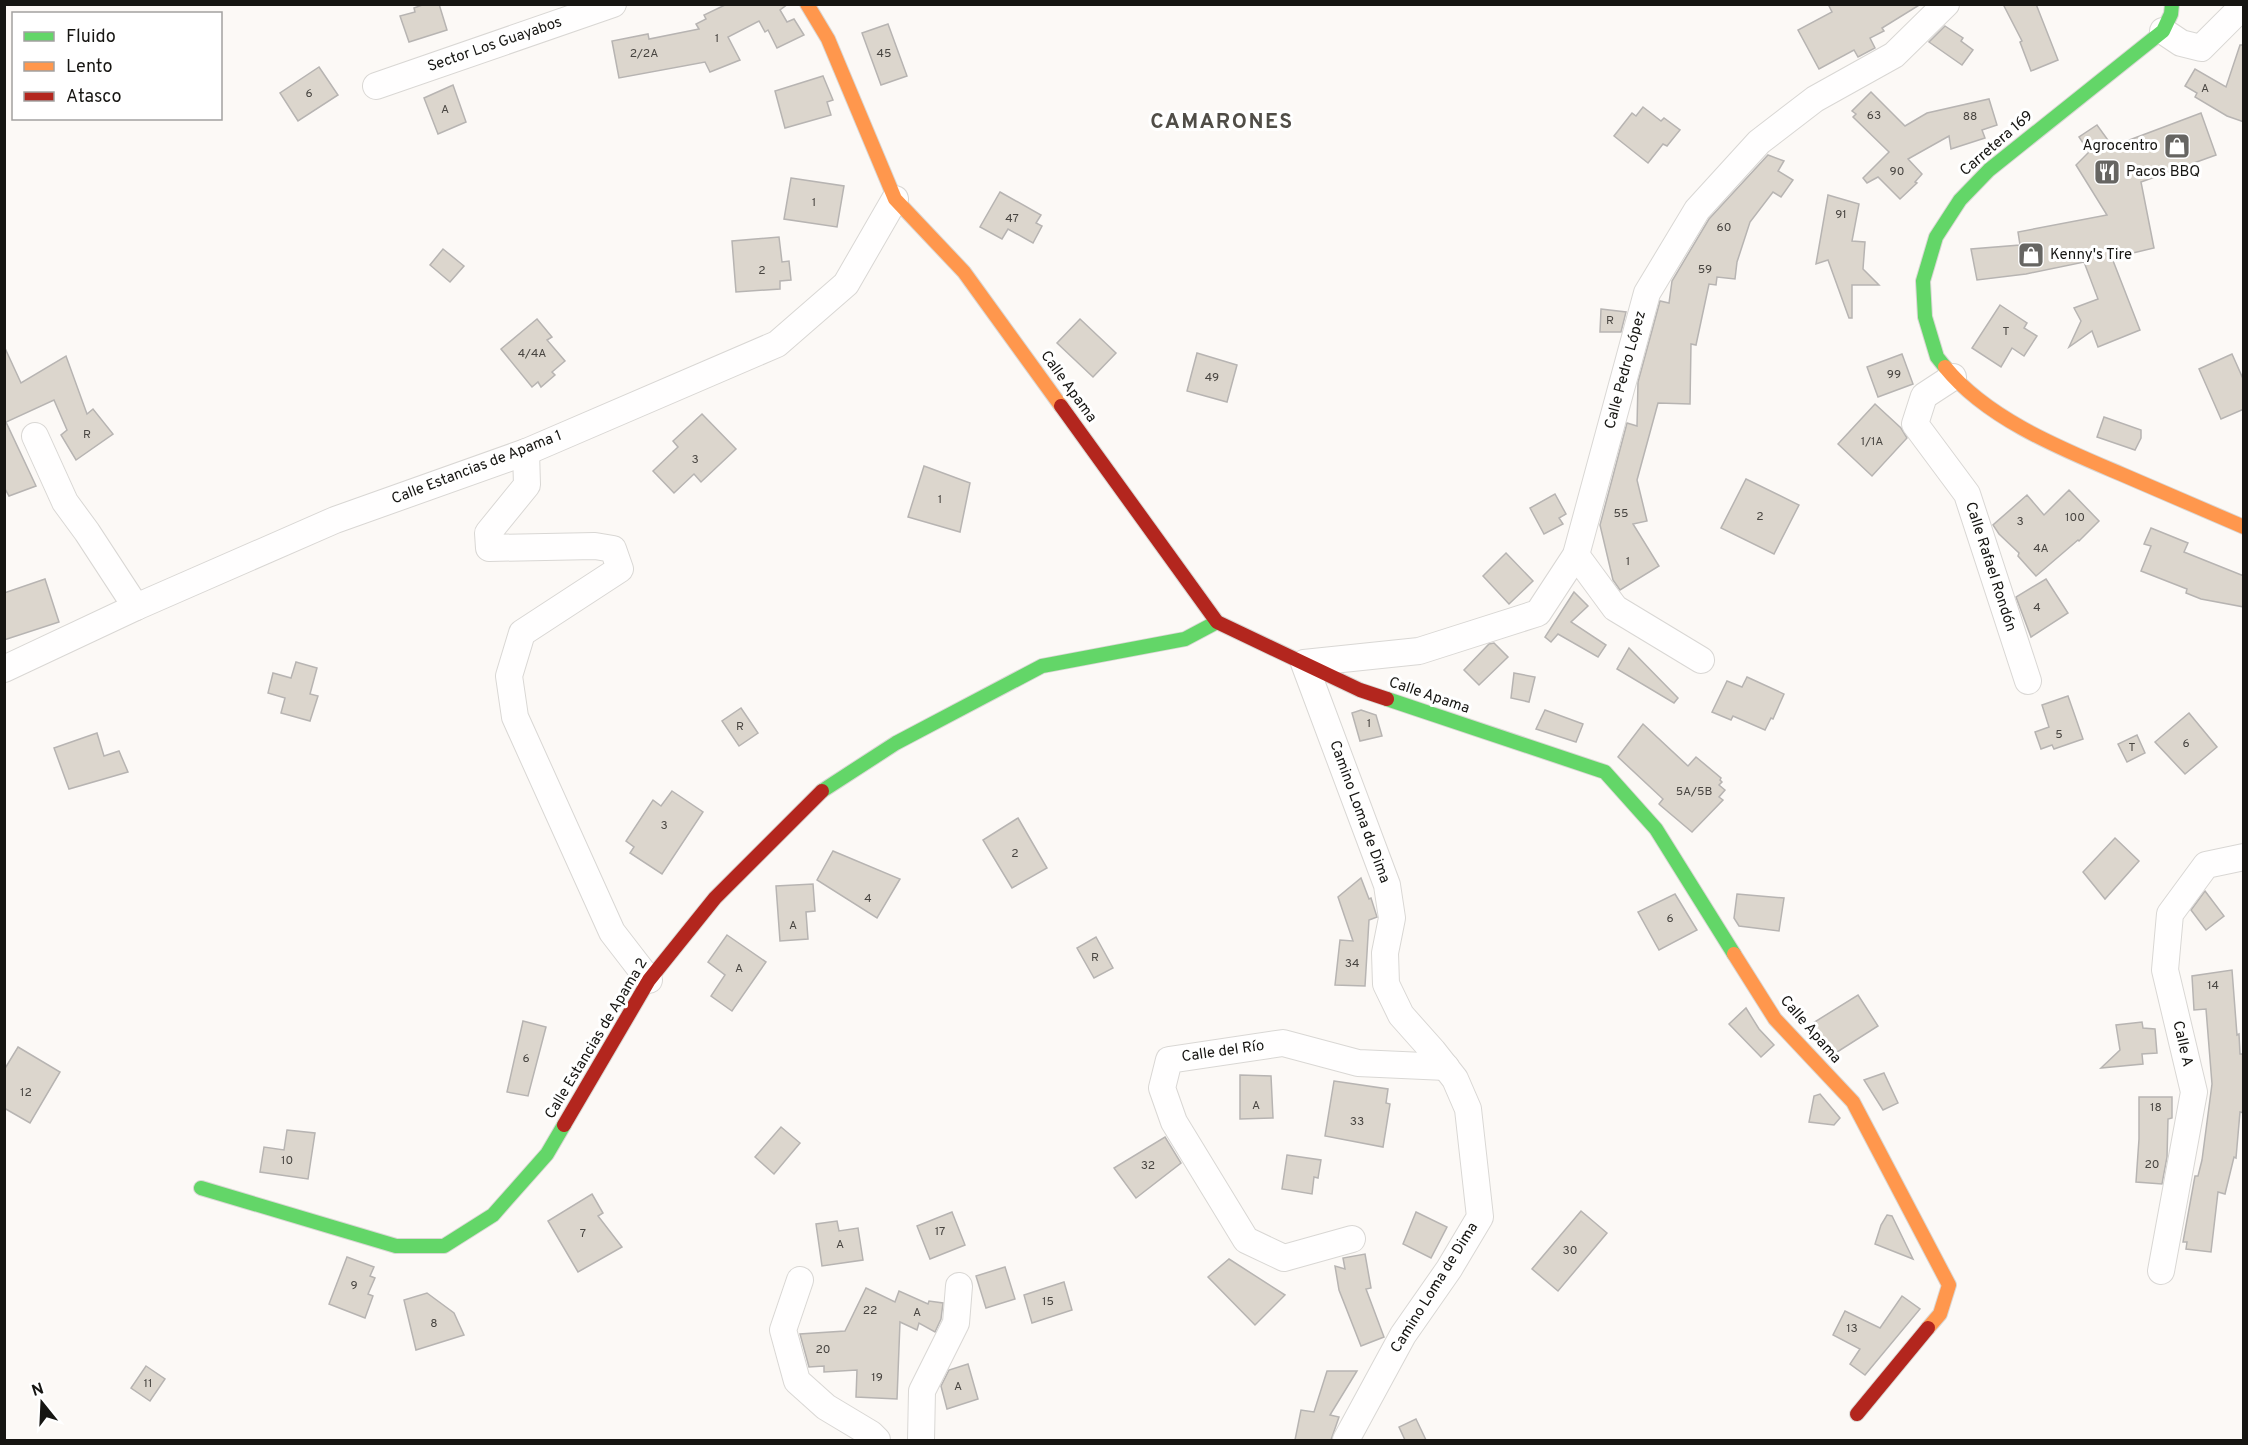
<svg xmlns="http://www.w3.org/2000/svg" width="2248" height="1445" viewBox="0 0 2248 1445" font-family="Overpass,sans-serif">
<rect width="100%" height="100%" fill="#fcf9f6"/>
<g fill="#dcd6cd" stroke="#b7b4b2" stroke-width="1.5">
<path d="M425,4H439L447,30L409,42L400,16L415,12L414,8Z"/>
<path d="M727,4H788L780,10L787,22L794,19L804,35L777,48L768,30L765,32L759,21L728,37L740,60L710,72L705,62L619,78L612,41L648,34L649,39L699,29L696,24L706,19L704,15Z"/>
<path d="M1828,4H1921L1882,28L1884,31L1870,38L1875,48L1858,57L1854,50L1819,69L1798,30L1832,12Z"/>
<path d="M2003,4H2036L2058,60L2031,71L2020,42L2022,41Z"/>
<path d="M888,24L907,76L881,85L862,33Z"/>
<path d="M1945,26L1963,38L1961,41L1973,50L1962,65L1929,42Z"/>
<path d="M2240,45H2244V122L2227,116L2195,97L2197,93L2185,86L2195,69L2226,87Z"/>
<path d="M319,67L338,95L298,121L280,93Z"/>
<path d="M823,76L833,100L827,102L831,115L785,128L775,91Z"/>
<path d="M453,85L466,122L438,134L424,98Z"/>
<path d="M1871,92L1905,126L1927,113L1989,99L1997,125L1982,130L1985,138L1951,149L1949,136L1908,159L1922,174L1915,182L1917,183L1900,199L1878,177L1867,183L1863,178L1889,152L1853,117L1856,114L1852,111Z"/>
<path d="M1643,107L1661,121L1664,118L1680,130L1667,146L1663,144L1648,163L1614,136L1632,113L1636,116Z"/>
<path d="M2201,113L2216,155L2141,182L2154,248L2112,258L2140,330L2098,347L2092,331L2069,347L2081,321L2074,308L2098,299L2084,262L2026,274L1977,280L1971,249L2020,245L2018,232L2107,215L2076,165L2089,152L2079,137L2097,125L2110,143L2113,141L2116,145Z"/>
<path d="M1768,155L1784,161L1778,171L1793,180L1781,197L1773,192L1750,222L1737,262L1735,279L1717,277L1716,285L1709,284L1696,345L1691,344L1690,404L1658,403L1637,480L1647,521L1633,524L1659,566L1620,590L1613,580L1600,525L1627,423L1637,426L1638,382L1660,301L1669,303L1672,281L1709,219Z"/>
<path d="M791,178L844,186L837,227L784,219Z"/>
<path d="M1000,192L1041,215L1036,223L1042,226L1033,243L1008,229L1002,239L980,227Z"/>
<path d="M1828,195L1859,204L1852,241L1865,242L1863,269L1879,285H1852V318H1849L1828,260L1816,264Z"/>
<path d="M779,237L782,262L789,261L791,280L780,281V289L736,292L732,241Z"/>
<path d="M443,249L464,266L450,282L430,265Z"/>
<path d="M2000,305L2027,323L2024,328L2037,336L2024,356L2012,348L2001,367L1972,348Z"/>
<path d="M1601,309L1626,312L1621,332H1600Z"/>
<path d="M537,319L552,337L547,340L565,361L552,372L555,375L541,387L538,382L532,387L501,349Z"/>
<path d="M1080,319L1116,353L1093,377L1057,343Z"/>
<path d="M4,346L21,383L66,356L87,414L93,409L113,434L76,460L61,435L67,430L54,400L6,422L36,486L9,496L4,487Z"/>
<path d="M1197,353L1237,365L1227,402L1187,391Z"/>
<path d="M1902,354L1913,384L1878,397L1867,367Z"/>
<path d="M2232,354L2244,381V409L2221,419L2199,369Z"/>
<path d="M1875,404L1901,428L1907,438L1872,476L1838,444Z"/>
<path d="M702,414L736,449L701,482L694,474L674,493L653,471L678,447L673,441Z"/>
<path d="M2104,417L2141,430V438L2135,450L2097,437Z"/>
<path d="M924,466L970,483L960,532L908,517Z"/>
<path d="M1746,479L1799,505L1774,554L1721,528Z"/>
<path d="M2069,490L2099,521L2079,541L2078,540L2036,576L2018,556L2019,553L1999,534L1993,525L2027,495L2044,515Z"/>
<path d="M1555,494L1566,514L1559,518L1563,524L1544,534L1530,508Z"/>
<path d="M2151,528L2188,543L2184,552L2244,576V607L2201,599L2186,593L2187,589L2141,571L2151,546L2144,544Z"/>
<path d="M1506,553L1533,581L1509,604L1483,576Z"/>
<path d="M45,579L59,622L4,640V593Z"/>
<path d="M2046,579L2068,613L2031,637L2016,597Z"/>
<path d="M1574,592L1588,606L1571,622L1606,645L1598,657L1558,634L1551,642L1545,637Z"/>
<path d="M1494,643L1508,657L1479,685L1464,670L1489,644Z"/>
<path d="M1629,648L1678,698L1674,703L1617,669Z"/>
<path d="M296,662L317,668L310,694L318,696L310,721L281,713L285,698L268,693L273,673L291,678Z"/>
<path d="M1514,673L1535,677L1529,702L1511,698Z"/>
<path d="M1747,677L1784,694L1773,719L1771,718L1765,730L1733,716L1731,720L1712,712L1727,681L1742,687Z"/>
<path d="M2068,696L2083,739L2054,749L2052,745L2041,749L2035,732L2049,727L2042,705Z"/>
<path d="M741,708L758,733L739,746L722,721Z"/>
<path d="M1361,710L1376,715L1382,736L1360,741L1352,713Z"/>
<path d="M1545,710L1583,724L1576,742L1536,729Z"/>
<path d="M2189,713L2217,747L2185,774L2155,742Z"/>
<path d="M1643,724L1688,766L1696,757L1721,778L1720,780L1722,782L1719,785L1725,790L1719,797L1723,800L1692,832L1660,805L1659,804L1663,799L1618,757Z"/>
<path d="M97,733L104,756L119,751L128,772L69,789L54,748Z"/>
<path d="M2137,735L2145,753L2127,762L2118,744Z"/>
<path d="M672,791L703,812L662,874L630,853L634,847L626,841L653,800L661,806Z"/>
<path d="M1018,818L1047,868L1012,888L983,840Z"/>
<path d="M2115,838L2139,861L2105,899L2083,872Z"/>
<path d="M833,851L900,879L877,918L817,880Z"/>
<path d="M1361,878L1369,899L1371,898L1377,917L1369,920L1365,986L1335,985L1340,940L1353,941L1338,897Z"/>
<path d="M813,884L815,911L806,912L808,939L780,941L776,886Z"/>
<path d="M2205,891L2224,916L2206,930L2191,910Z"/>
<path d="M1675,894L1697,930L1659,950L1638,912Z"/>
<path d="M1737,894L1784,898L1779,931L1739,926L1734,918Z"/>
<path d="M727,935L766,962L732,1011L711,996L725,975L708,962Z"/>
<path d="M1096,937L1113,968L1094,978L1077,948Z"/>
<path d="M2232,970L2237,1035L2239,1034L2240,1054H2244V1113L2240,1112L2236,1158L2234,1157L2225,1194L2218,1192L2211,1252L2186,1249L2187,1242H2183L2195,1176H2198L2202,1160L2212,1084L2206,1009L2194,1010L2192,976Z"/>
<path d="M1858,995L1878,1026L1834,1054L1827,1047L1813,1023Z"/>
<path d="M1746,1008L1759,1029L1774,1045L1761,1057L1729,1024Z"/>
<path d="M523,1021L546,1027L528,1096L507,1092Z"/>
<path d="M2142,1022L2143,1028L2155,1029L2157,1053L2142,1054L2143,1064L2101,1068L2120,1050L2116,1025Z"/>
<path d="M18,1047L60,1072L30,1123L4,1108V1070Z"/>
<path d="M1884,1073L1898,1103L1883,1110L1864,1080Z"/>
<path d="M1240,1075L1271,1076L1273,1118L1240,1119Z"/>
<path d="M1334,1081L1388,1089L1386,1103L1390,1104L1383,1147L1325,1136Z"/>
<path d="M1820,1094L1840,1118L1834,1125L1809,1122L1814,1096Z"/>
<path d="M2139,1097H2172V1118L2168,1119L2167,1157L2162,1184L2136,1182L2139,1139Z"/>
<path d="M781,1127L800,1143L774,1174L755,1157Z"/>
<path d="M287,1130L315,1133L308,1179L260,1172L264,1147L284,1150Z"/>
<path d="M1165,1137L1181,1163L1136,1198L1114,1168Z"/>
<path d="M1287,1155L1321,1160L1318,1178L1314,1177L1312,1194L1282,1189Z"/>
<path d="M592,1194L603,1213L598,1216L622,1247L578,1272L548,1221Z"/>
<path d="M1581,1211L1607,1233L1558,1291L1532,1269Z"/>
<path d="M952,1212L965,1245L930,1259L917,1226Z"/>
<path d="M1416,1212L1447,1227L1431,1258L1403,1244Z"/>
<path d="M1887,1215L1892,1216L1913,1259L1875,1244L1881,1225Z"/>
<path d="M837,1221L839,1231L858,1228L863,1260L822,1266L816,1224Z"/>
<path d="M1365,1254L1371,1288L1366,1289L1384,1337L1361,1346L1339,1290L1335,1266L1345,1269L1343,1258Z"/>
<path d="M347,1257L374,1267L370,1276L375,1278L368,1294L373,1296L365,1318L329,1304Z"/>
<path d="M1229,1259L1285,1295L1255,1325L1208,1277Z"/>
<path d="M1005,1267L1015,1299L986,1308L976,1276Z"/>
<path d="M1064,1282L1072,1310L1032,1323L1024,1295Z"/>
<path d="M866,1288L895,1302L899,1291L928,1304L929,1301L943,1303L941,1319L935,1332L919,1323L917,1330L900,1322L897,1399L856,1397L857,1370L824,1372V1366L809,1367L800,1334L845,1331Z"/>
<path d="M427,1293L454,1313L464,1335L416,1350L404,1300Z"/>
<path d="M1902,1296L1920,1309L1865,1375L1850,1364L1860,1349L1833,1335L1845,1311L1880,1328Z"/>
<path d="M968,1364L978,1399L947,1409L941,1386L949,1370Z"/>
<path d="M146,1366L165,1379L150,1401L131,1388Z"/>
<path d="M1327,1371H1357L1330,1415L1339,1417L1331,1440H1295L1301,1410L1314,1412Z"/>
<path d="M1416,1419L1426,1440H1405L1399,1427Z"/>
</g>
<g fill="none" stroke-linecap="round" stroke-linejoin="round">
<defs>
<g id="street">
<path d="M2163,31L2181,43L2201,48L2244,5"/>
<path d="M376,86L613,4"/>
<path d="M1953,377L1924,396L1915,424L1967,494L2028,681"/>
<path d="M35,436L65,502L87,532L136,607"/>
<path d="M526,452L527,485L488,533L489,548L595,546L613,549L620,569L522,633L509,676L515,717L612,932L649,980"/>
<path d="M1576,555L1615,608L1701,660"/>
<path d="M4,669L136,607L335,520L526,452L777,344L846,284L895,199"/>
<path d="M1352,1239L1284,1258L1246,1240L1174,1122L1162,1088L1169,1060L1283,1043L1358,1063L1446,1067"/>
<path d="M2161,1271L2194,1092L2165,970L2170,914L2206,865L2244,857"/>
<path d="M800,1280L783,1330L797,1381L826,1407L871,1434L877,1440"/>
<path d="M921,1440L922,1391L956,1323L959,1286"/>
<path d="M1346,1440L1403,1335L1449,1269L1480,1217L1468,1109L1455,1079L1433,1051L1401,1015L1386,984L1385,953L1392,918L1387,885L1304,663L1419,651L1538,613L1576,555L1647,293L1697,210L1759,142L1815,99L1894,55L1946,4"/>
</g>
<g id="fast">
<path d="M1945,367L1937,357L1925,317L1923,281L1936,237L1960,200L1989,170L2163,31L2171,14L2172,4"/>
<path d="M1387,699L1605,772L1656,829L1734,954"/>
<path d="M822,791L896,743L1042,666L1185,639L1217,622"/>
<path d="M201,1188L396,1246H444L493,1215L547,1154L564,1125"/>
</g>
<g id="slow">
<path d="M807,4L828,39L895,199L964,272L1061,406"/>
<path d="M1945,367C1987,419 2062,449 2121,474C2162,492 2203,509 2244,527"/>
<path d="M1734,954L1775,1019L1853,1102L1949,1285L1940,1314L1928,1328"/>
</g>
<g id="jam">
<path d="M1061,406L1217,622L1360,690L1387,699"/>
<path d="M564,1125L649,980L715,898L822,791"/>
<path d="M1857,1414L1928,1328"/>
</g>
</defs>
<use href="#street" stroke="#d9d7d4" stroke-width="28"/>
<use href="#fast" stroke="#d9d7d4" stroke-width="16"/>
<use href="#slow" stroke="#d9d7d4" stroke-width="16"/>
<use href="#jam" stroke="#d9d7d4" stroke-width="16"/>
<use href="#street" stroke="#fffefe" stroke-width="26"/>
<use href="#fast" stroke="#63d668" stroke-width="14"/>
<use href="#slow" stroke="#ff974d" stroke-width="14"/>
<use href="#jam" stroke="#b3261e" stroke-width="14"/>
</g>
<defs>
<symbol id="shop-square" viewBox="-11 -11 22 22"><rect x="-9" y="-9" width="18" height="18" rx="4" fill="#666562" stroke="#fff"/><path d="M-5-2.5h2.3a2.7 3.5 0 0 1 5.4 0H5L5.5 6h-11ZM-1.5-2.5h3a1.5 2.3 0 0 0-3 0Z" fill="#fff"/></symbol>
<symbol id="restaurant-square" viewBox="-11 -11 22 22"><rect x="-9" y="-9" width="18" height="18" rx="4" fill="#666562" stroke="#fff"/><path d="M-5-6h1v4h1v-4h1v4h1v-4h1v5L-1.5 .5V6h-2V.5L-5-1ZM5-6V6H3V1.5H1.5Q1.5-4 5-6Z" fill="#fff"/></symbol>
</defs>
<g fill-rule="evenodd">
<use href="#shop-square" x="2162" y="131" width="30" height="30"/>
<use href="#restaurant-square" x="2092" y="157" width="30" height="30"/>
<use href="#shop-square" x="2016" y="240" width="30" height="30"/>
</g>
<g text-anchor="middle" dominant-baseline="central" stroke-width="6" stroke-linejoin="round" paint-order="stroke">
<g font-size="12" fill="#484541">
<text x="717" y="39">1</text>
<text x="644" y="54">2/2A</text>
<text x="884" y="54">45</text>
<text x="2205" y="89">A</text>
<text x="309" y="94">6</text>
<text x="445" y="110">A</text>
<text x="1874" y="116">63</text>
<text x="1970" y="117">88</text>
<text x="1897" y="172">90</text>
<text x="814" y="203">1</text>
<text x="1841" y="215">91</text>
<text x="1012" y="219">47</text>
<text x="1724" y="228">60</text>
<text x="1705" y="270">59</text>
<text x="762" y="271">2</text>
<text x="1610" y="321">R</text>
<text x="2006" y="332">T</text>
<text x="532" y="354">4/4A</text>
<text x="1894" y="375">99</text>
<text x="1212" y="378">49</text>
<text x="87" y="435">R</text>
<text x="1872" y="442">1/1A</text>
<text x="695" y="460">3</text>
<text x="940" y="500">1</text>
<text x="1621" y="514">55</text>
<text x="1760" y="517">2</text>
<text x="2075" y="518">100</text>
<text x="2020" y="522">3</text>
<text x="2041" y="549">4A</text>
<text x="1628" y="562">1</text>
<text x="2037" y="608">4</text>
<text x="1369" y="724">1</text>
<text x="740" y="727">R</text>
<text x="2059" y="735">5</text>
<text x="2186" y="744">6</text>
<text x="2132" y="748">T</text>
<text x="1694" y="792">5A/5B</text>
<text x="664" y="826">3</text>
<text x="1015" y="854">2</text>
<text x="868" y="899">4</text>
<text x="1670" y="919">6</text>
<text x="793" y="926">A</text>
<text x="1095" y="958">R</text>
<text x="1352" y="964">34</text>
<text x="739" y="969">A</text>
<text x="2213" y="986">14</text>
<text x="526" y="1059">6</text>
<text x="26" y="1093">12</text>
<text x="1256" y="1106">A</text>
<text x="2156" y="1108">18</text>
<text x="1357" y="1122">33</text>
<text x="287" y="1161">10</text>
<text x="2152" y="1165">20</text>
<text x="1148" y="1166">32</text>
<text x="940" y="1232">17</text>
<text x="583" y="1234">7</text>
<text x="840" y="1245">A</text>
<text x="1570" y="1251">30</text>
<text x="354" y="1286">9</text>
<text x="1048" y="1302">15</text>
<text x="870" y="1311">22</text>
<text x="917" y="1313">A</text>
<text x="434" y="1324">8</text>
<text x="1852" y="1329">13</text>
<text x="823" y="1350">20</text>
<text x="877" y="1378">19</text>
<text x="148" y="1384">11</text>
<text x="958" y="1387">A</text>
</g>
<g font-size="15" fill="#161512" stroke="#fff">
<text transform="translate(495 45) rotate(-19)">Sector Los Guayabos</text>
<text transform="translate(1997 144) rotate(-41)">Carretera 169</text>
<text transform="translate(1626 370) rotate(-75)">Calle Pedro López</text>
<text transform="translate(1068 387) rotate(54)">Calle Apama</text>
<text transform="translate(477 468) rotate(-21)">Calle Estancias de Apama 1</text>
<text transform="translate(1990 567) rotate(72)">Calle Rafael Rondón</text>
<text transform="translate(1429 696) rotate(19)">Calle Apama</text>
<text transform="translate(1359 812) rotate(70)">Camino Loma de Dima</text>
<text transform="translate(1810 1030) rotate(49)">Calle Apama</text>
<text transform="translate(597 1039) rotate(-59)">Calle Estancias de Apama 2</text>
<text transform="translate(2182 1044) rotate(77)">Calle A</text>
<text transform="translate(1223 1052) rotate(-8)">Calle del Río</text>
<text transform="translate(1435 1288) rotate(-58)">Camino Loma de Dima</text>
</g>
<g font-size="15" fill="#161512" stroke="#fff" text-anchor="start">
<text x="2158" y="146" text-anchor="end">Agrocentro</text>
<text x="2126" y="172">Pacos BBQ</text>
<text x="2050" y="255">Kenny's Tire</text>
</g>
<g font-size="21" font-weight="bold" letter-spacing="1.5" fill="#504d47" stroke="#fff">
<text x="1222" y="122">CAMARONES</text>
</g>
</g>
<rect width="2248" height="1445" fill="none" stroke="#161512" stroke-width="12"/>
<rect x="12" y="12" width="210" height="108" fill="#ffffff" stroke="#a2a1a0" stroke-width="1.5"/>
<rect x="24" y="32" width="30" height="9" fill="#63d668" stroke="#a2a1a0" stroke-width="1.5"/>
<text x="66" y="42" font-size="18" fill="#161512">Fluido</text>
<rect x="24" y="62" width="30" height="9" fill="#ff974d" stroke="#a2a1a0" stroke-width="1.5"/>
<text x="66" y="72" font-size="18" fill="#161512">Lento</text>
<rect x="24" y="92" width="30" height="9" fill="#b3261e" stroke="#a2a1a0" stroke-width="1.5"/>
<text x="66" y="102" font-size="18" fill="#161512">Atasco</text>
<g transform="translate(42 1403) rotate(342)" stroke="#ffffff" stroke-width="4.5" paint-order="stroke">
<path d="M0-4.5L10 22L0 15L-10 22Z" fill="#161512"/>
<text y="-9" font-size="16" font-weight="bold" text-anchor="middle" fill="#161512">N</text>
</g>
</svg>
